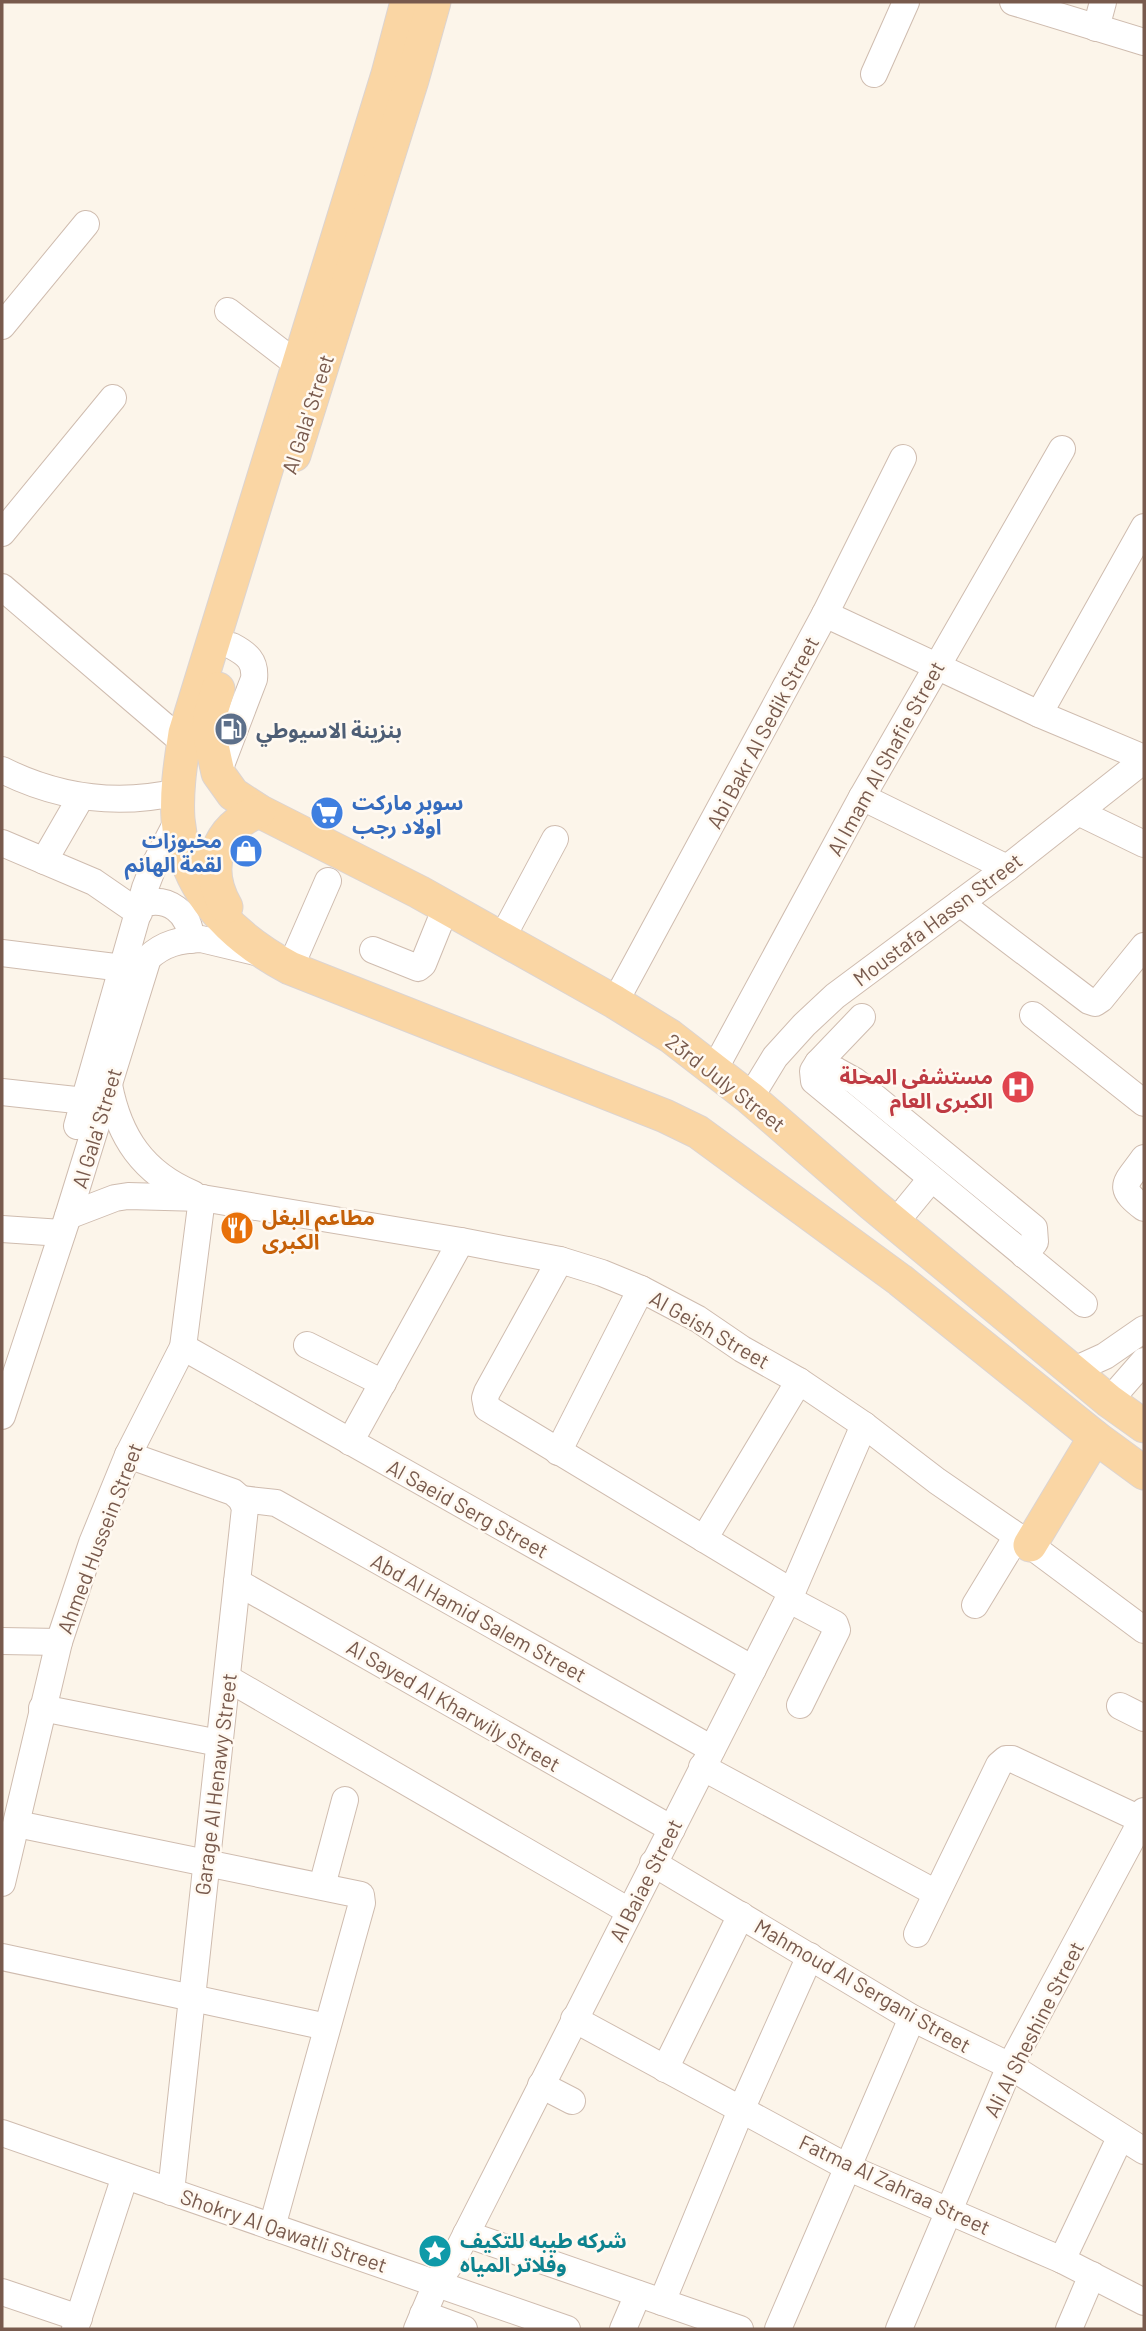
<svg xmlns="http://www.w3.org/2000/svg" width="1146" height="2331" viewBox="0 0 1146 2331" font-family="Barlow,'Noto Sans Arabic',sans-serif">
<rect width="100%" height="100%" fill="#fcf5ea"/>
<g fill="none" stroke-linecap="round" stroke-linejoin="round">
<defs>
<g id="minor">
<path d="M1013,2L1144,42"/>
<path d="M1096,28L1103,2"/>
<path d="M874,74L906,2"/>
<path d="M228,311L298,365"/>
<path d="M2,326L86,224"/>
<path d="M2,533L113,398"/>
<path d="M2,587L183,742"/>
<path d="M825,614L1039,714L1144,758"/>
<path d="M1039,714L1144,527"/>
<path d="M2,770C58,798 117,806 178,792"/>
<path d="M218,773L254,679C256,661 247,654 232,646"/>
<path d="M862,797L1007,868"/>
<path d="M1078,812L1144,844"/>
<path d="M2,843L94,882L139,913"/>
<path d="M44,861L81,797"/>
<path d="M960,903L1089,1001L1095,1003L1101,999L1144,946"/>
<path d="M142,904C168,896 190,912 191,940"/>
<path d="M502,938L555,839"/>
<path d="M373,950L418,968L423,964L446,907"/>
<path d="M2,953L123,968"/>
<path d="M290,968L328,881"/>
<path d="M615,1002L825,614L903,458"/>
<path d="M1033,1015L1144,1103"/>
<path d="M862,1017L818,1063L813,1071L814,1081L1084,1304"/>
<path d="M818,1063L837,1071L855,1081L1034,1228L1035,1242L1024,1255"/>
<path d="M714,1070L862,797L1062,449"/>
<path d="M109,1085C119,1137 143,1173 193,1194"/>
<path d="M2,1092L85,1101"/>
<path d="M750,1098L775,1057L804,1025L835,996L1007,868L1144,760"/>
<path d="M77,1126L145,888L152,870L178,820"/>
<path d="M1144,1158C1126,1184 1115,1186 1144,1208"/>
<path d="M68,1216L115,1198L128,1196L202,1198L461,1241L560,1260L602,1273L641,1289L698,1319L742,1349L799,1381L864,1425L937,1481L1030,1545L1144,1630"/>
<path d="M895,1223L931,1179"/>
<path d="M2,1229L62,1233"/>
<path d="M560,1260L487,1392L485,1398L487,1408L792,1592"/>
<path d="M307,1345L383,1383"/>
<path d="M183,1347L753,1669"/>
<path d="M1072,1371L1105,1356L1144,1329"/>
<path d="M1109,1401L1144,1361"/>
<path d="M2,1416L68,1216L148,958C164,943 180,940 201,939L264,954"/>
<path d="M350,1442L461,1241"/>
<path d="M558,1452L641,1289"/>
<path d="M128,1455L233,1492L241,1499L245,1508L171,2192"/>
<path d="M241,1499L276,1503L712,1749"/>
<path d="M704,1539L799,1381"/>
<path d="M237,1582L672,1829"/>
<path d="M788,1599L835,1624L837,1630L800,1705"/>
<path d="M975,1605L1017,1536"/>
<path d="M2,1641L59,1642"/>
<path d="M227,1678L629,1911"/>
<path d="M1120,1706L1144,1718"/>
<path d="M42,1708L219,1743"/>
<path d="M702,1767L936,1893"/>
<path d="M17,1824L361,1895L362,1903L272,2227"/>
<path d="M653,1863L912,2018L1010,2066L1144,2151"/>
<path d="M2,1883L59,1642L92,1543L128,1455L183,1347L202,1198"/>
<path d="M322,1886L345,1800"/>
<path d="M917,1934L999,1765L1006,1759H1012L1140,1819"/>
<path d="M2,1957L327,2027"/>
<path d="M574,2019L849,2168L1062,2260L1144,2302"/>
<path d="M665,2069L741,1915"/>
<path d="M541,2085L572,2101"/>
<path d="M2,2133L567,2329"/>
<path d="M466,2234L740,2329"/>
<path d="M1062,2260L1120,2138"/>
<path d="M2,2292L79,2318"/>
<path d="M662,2302L741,2110L810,1956"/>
<path d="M423,2314L464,2329"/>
<path d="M75,2329L125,2176"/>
<path d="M417,2329L437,2282L453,2260L792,1592L864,1425"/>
<path d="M623,2329L638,2294"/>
<path d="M778,2329L912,2018"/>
<path d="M899,2329L1010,2066L1135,1833L1144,1811"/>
<path d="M1069,2329L1092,2275"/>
</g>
<g id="major">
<path d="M407,2L388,74L185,733C181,761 176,790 178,819C184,889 230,936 290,968L665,1116L698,1132L900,1280L1095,1437L1144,1473"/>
<path d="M294,455L412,80L434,2"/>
<path d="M218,689L210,715L209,732L218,773L233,794L259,811L419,892L615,1002L670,1036L750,1098L872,1204L1109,1401L1144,1426"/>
<path d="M226,907C203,867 217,828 259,811"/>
<path d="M1030,1545L1095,1437"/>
</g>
</defs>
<use href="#minor" stroke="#cfbcaf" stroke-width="28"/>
<use href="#major" stroke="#dcd4d1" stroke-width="35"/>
<use href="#minor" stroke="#fff" stroke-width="26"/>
<use href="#major" stroke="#fad6a4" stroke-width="33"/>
</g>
<defs>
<symbol id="fuel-disc" viewBox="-11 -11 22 22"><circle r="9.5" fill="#5c6f8a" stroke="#fff9f1"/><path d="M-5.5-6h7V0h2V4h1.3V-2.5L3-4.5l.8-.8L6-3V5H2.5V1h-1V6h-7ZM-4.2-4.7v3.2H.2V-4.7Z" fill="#fff"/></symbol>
<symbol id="supermarket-disc" viewBox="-11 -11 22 22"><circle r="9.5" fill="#3f7fe0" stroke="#fff9f1"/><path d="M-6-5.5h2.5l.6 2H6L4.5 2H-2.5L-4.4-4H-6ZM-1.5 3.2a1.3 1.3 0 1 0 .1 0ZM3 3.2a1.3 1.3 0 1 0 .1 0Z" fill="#fff"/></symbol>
<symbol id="shop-disc" viewBox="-11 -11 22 22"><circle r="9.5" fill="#3f7fe0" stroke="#fff9f1"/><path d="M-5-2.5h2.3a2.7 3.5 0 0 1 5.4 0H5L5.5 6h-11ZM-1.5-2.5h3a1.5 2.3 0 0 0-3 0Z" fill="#fff"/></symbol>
<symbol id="hospital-disc" viewBox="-11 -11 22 22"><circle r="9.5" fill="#e0444e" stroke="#fff9f1"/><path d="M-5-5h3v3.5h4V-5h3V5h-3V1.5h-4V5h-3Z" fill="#fff"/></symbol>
<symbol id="restaurant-disc" viewBox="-11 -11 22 22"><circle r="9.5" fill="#e8710a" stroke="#fff9f1"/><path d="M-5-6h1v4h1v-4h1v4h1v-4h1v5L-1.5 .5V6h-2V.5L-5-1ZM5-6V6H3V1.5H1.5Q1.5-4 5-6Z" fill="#fff"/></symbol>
<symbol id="sight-disc" viewBox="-11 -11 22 22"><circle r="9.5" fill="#0f9aa8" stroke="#fff9f1"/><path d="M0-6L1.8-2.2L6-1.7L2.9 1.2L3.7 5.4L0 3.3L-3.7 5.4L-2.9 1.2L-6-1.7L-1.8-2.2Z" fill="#fff"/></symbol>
</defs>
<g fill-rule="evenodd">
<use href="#fuel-disc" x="212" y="710" width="38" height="38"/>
<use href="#supermarket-disc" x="308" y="794" width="38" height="38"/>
<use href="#shop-disc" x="227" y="832" width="38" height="38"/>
<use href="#hospital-disc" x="999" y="1068" width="38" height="38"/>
<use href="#restaurant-disc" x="218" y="1209" width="38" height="38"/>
<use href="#sight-disc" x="416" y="2232" width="38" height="38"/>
</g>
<g text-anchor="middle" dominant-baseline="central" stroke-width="5" stroke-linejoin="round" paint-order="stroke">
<g font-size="21" fill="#785a4d" stroke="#fff9f1">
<text transform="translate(307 414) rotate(-72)">Al Gala' Street</text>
<text transform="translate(762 732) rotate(-62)">Abi Bakr Al Sedik Street</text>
<text transform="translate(885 758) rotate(-61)">Al Imam Al Shafie Street</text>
<text transform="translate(937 919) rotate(-37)">Moustafa Hassn Street</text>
<text transform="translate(726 1082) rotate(38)">23rd July Street</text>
<text transform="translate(96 1128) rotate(-73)">Al Gala' Street</text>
<text transform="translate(710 1329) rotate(30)">Al Geish Street</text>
<text transform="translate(468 1508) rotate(29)">Al Saeid Serg Street</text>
<text transform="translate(99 1538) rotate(-69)">Ahmed Hussein Street</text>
<text transform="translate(479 1617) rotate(29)">Abd Al Hamid Salem Street</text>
<text transform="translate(454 1705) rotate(30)">Al Sayed Al Kharwily Street</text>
<text transform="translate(215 1784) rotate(-83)">Garage Al Henawy Street</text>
<text transform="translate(645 1880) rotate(-63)">Al Baiae Street</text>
<text transform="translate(863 1985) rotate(30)">Mahmoud Al Sergani Street</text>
<text transform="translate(1033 2029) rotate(-63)">Ali Al Sheshine Street</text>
<text transform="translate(895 2184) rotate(25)">Fatma Al Zahraa Street</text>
<text transform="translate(284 2230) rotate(19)">Shokry Al Qawatli Street</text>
</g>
<g font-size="21" font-weight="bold" fill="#4e5e75" stroke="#fff9f1" text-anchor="start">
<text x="256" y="729">بنزينة الاسيوطي</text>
</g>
<g font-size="21" font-weight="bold" fill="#366cbe" stroke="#fff9f1" text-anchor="start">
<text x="352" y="801">سوبر ماركت<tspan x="352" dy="24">اولاد رجب</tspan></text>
<text x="222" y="839" text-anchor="end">مخبوزات<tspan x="222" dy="24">لقمة الهانم</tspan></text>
</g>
<g font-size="21" font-weight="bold" fill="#be3a42" stroke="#fff9f1" text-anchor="end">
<text x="993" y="1075">مستشفى المحلة<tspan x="993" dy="24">الكبرى العام</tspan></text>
</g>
<g font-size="21" font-weight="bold" fill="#c56008" stroke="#fff9f1" text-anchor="start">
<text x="262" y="1216">مطاعم البغل<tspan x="262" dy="24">الكبرى</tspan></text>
</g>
<g font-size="21" font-weight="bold" fill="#0d838f" stroke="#fff9f1" text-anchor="start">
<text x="460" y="2239">شركه طيبه للتكيف<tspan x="460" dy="24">وفلاتر المياه</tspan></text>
</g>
</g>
<rect width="1146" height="2331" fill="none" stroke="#785a4d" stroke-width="7"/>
</svg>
